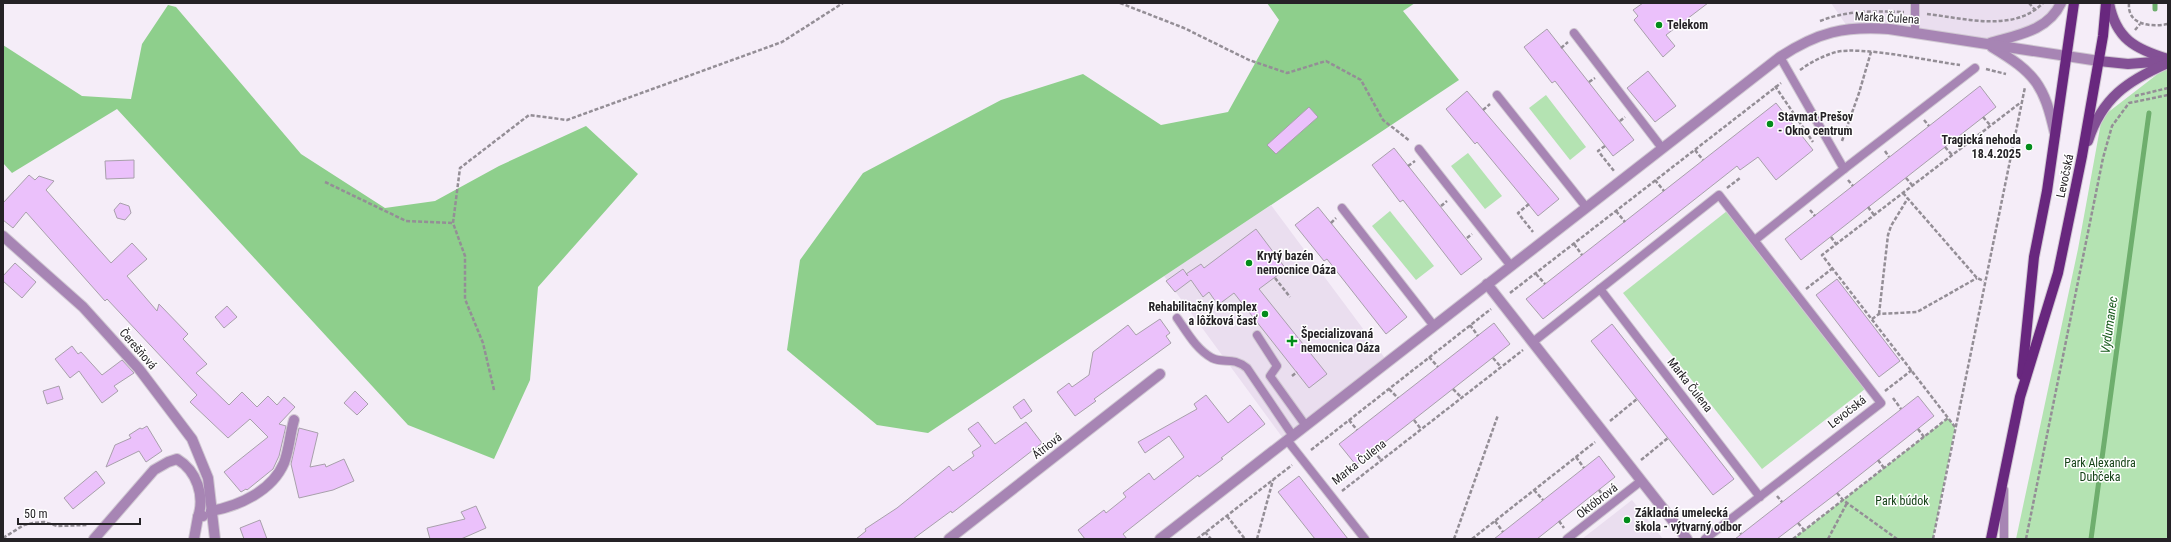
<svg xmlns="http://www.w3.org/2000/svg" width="2171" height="542" viewBox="0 0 2171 542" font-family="'Roboto Condensed',sans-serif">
<rect width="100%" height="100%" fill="#f5edf8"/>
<g fill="#eadeef">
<path d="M1831,3H2059L2008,44L1849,29Z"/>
<path d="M1271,205L1387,361L1285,441L1164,276Z"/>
<path d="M1632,500L1663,539H1582Z"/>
</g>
<g fill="#b4e3b2">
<path d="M2168,66V539H2016L2078,249L2102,117Z"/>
<path d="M1546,95L1586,147L1570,160L1529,108Z"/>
<path d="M1468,153L1502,196L1485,209L1451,166Z"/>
<path d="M1390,211L1434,266L1416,280L1372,226Z"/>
<path d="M1727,211L1865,389L1762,469L1623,293Z"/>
<path d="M1948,418L1955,427L1933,539H1793Z"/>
</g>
<g fill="#8ecf8c">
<path d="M1267,3H1415L1403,11L1459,80L928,433L877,425L787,350L800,260L863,173L1001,100L1083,74L1161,125L1228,112L1279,20Z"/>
<path d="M168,5L176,7L301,154L385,208L435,201L499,166L586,126L638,174L538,287L530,380L494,459L408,425L117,109L12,173L3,163V45L82,96L131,99L142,44Z"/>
</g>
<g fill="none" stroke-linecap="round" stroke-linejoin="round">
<g stroke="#6eae6d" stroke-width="5">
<path d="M2155,9V3"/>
<path d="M2091,539L2149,113"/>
</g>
</g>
<g fill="#ebc1fb" stroke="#a8a0ab">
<path d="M1643,3H1708L1666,35L1675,46L1663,57L1634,20L1638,16L1633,10Z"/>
<path d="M1547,29L1634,140L1613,156L1555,81L1552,83L1524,47Z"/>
<path d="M1648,71L1676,106L1655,122L1627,88Z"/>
<path d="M1980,86L1996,107L1801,260L1785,239Z"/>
<path d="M1467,91L1559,199L1538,216L1477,142L1475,144L1446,109Z"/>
<path d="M1776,103L1813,150L1776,180L1758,157L1740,170L1737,166L1543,319L1526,299Z"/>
<path d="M1309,107L1318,117L1276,154L1267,145Z"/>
<path d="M1394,148L1482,259L1461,275L1403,200L1400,202L1372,165Z"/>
<path d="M134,160V178L106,179L105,161Z"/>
<path d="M29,175L35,180L39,176L54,181L46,190L111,263L132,243L147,259L127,276L157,311L159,304L188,334L183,339L207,364L196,373L229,405L242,392L257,407L268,396L277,405L284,397L295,407L279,424L286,426L279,456L273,469L247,490L246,489L241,492L224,472L268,437L250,419L228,438L190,402L197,395L107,299L105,301L26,212L13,228L3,220V203Z"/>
<path d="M120,203L129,206L131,213L125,220L117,218L114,210Z"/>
<path d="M1318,207L1407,317L1386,334L1327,259L1324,261L1295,225Z"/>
<path d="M1256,229L1286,269L1259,289L1327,374L1309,388L1234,293L1218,305L1209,292L1203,297L1191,280L1175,292L1166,281L1183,269L1188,276L1186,274L1201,264L1204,268Z"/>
<path d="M15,263L36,282L22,298L3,281V276Z"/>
<path d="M1837,279L1900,361L1879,377L1816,295Z"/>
<path d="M227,306L237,317L224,328L215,317Z"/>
<path d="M1160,319L1170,333L1166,336L1171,343L1094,399L1096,401L1075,416L1057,392L1069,383L1072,387L1089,375L1093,352L1128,325L1136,335Z"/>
<path d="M1494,323L1510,344L1356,465L1339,444Z"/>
<path d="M1612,324L1734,479L1713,495L1591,341Z"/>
<path d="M72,346L78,354L81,352L102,375L122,360L134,373L114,386L118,391L102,403L79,371L70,378L55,359Z"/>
<path d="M59,386L63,399L47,404L43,391Z"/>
<path d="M355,391L368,404L357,415L344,403Z"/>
<path d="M1206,395L1228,423L1250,405L1265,424L1221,458L1223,459L1199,477L1198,475L1123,534L1127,539H1085L1078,530L1104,510L1106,513L1126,497L1123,493L1149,473L1154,480L1184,457L1169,436L1145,453L1138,442L1197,409L1194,404Z"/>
<path d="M1918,396L1934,416L1837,493L1777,539H1735Z"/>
<path d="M1024,399L1032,411L1021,419L1013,407Z"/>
<path d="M978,422L995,444L1026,422L1042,443L952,513L951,511L913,539H856L866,531L865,529L897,508L949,466L953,471L974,456L972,452L981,446L968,429Z"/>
<path d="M147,426L162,451L146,462L139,451L106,467L115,445L131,438L129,435L140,428L142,429Z"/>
<path d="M299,428L318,433L310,467L325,464L326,467L344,459L354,481L333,490L299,498L291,464Z"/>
<path d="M1599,456L1615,477L1537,539H1494Z"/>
<path d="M96,471L105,483L73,509L64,498Z"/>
<path d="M1299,476L1348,539H1315L1278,492Z"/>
<path d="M476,506L486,528L461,539H430L427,528L465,519L461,512Z"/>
<path d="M260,520L267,539H244L240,528Z"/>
</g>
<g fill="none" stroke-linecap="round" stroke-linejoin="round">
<defs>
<g id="lane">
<path d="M1915,3V32"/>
<path d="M1574,33L1662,148"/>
<path d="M1497,95L1586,207"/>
<path d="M1419,149L1511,266"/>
<path d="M1844,169L1975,68"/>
<path d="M1342,208L1434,326"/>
<path d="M1755,240L1844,169L1780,57"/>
<path d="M1177,318C1187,332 1196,349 1212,358C1225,364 1232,356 1247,368L1293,436"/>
<path d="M1257,335L1277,366L1270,376L1306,426"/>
<path d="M1533,342L1600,289"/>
<path d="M1287,440L1365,539"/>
<path d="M2004,490V539"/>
<path d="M1567,539L1641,481"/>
<path d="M1705,539L1881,403L1719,195L1600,289L1760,497"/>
</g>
<g id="street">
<path d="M1990,43C2017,35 2048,31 2061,3"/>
<path d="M1992,47C2035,73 2044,84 2055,134"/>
<path d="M3,236L83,307L139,369L192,439L208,478L215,539"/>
<path d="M1487,284L1687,539"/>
<path d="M211,511C239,506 272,491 284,463C289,450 290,434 294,420"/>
<path d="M94,539L154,470L168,462L177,459C197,471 205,496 198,517"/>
<path d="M194,539L198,517L203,516"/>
<path d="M949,539L1160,374"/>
<path d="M1160,539L1780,57C1818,32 1844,26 1889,29L2099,61"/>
</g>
<g id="secondary">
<path d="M2109,3C2116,39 2135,49 2168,59"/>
<path d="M2099,61L2128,64L2166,61"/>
<path d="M2088,141C2102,98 2127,81 2168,63"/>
</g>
<g id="primary">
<path d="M2022,375L2034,257L2047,191L2074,3"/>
<path d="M1991,539L2020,397L2058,273L2082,156L2103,36L2106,3"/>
</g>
</defs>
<use href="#lane" stroke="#d0c8d2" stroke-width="10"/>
<use href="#street" stroke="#d0c8d2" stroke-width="12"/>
<use href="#secondary" stroke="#d0c8d2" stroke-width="12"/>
<use href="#primary" stroke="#d0c8d2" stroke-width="12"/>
<g stroke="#948e96" stroke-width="2.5" stroke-dasharray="4 2" stroke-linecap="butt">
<path d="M1120,3L1184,28L1249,60L1287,73L1326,61L1361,80L1383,120L1410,141"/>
<path d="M2029,3L2036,11"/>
<path d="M2129,3C2127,26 2152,27 2168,24"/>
<path d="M1927,14C1964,18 2014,33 2043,3"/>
<path d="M1820,21C1848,10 1875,11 1904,12"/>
<path d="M2135,30L2140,24"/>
<path d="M1561,48L1568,42"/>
<path d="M1986,69L2006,74"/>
<path d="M1800,70C1811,62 1823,56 1836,52C1862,46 1930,61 1960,65"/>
<path d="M1589,82L1595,78"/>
<path d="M1775,86L1813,142"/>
<path d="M2135,96L2168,88"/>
<path d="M1483,110L1490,104"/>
<path d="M1983,117L1990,125"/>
<path d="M1924,120L1929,126"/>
<path d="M1620,121L1625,117"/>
<path d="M1842,141L1859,93L1871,52"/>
<path d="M1605,146L1598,151L1614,171"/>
<path d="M1945,147L1952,155"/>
<path d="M1695,150L1703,160"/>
<path d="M1885,151L1889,157"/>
<path d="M1408,166L1415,161"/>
<path d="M1906,178L1912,185"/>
<path d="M1655,180L1664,191"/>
<path d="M1848,180L1853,186"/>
<path d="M325,182L406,221L453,223"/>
<path d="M1727,188L1740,178"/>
<path d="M1903,193L1977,278L1984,281"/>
<path d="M1529,204L1518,213L1533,232"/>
<path d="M1441,206L1447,201"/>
<path d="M1868,207L1874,215"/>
<path d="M1810,210L1815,216"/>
<path d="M1616,211L1625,222"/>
<path d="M1331,223L1336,218"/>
<path d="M1831,237L1836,244"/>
<path d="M1467,238L1472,234"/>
<path d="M1574,244L1582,255"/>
<path d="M1536,274L1545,284"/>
<path d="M1275,278L1290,297"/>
<path d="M1806,289L1833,268"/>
<path d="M1510,293L1781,83"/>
<path d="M1879,314L1888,235L1891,226L1908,198"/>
<path d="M1872,319L1879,314L1917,312L1977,278"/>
<path d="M1470,325L1478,336"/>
<path d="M1429,357L1438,367"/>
<path d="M1493,358L1501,367"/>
<path d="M1292,376L1297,372"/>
<path d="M1389,389L1398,398"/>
<path d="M1453,389L1462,398"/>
<path d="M494,390L483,343L465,299V256L453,223L460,168L529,115L567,120L782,42L843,3"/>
<path d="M1885,391L1912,370"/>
<path d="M1893,398L1901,409"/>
<path d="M1349,420L1357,430"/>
<path d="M1414,420L1421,429"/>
<path d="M1610,421L1637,399"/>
<path d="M1955,427L1822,255L2020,103"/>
<path d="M1918,429L1924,437"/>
<path d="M1311,450L1491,309"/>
<path d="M1374,451L1381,460"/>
<path d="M1576,457L1584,468"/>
<path d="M1641,460L1668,438"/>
<path d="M1878,460L1884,468"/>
<path d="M1534,490L1543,500"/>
<path d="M1599,490L1604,497"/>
<path d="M1342,491L1523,350"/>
<path d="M1837,493L1843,500L1897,539"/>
<path d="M1777,496L1782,502"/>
<path d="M1227,516L1245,539"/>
<path d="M1495,521L1503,532"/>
<path d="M1559,521L1564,528"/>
<path d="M1798,523L1804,530"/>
<path d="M1737,528L1741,534"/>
<path d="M1205,532L1211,539"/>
<path d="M3,538L24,525L33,523L44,522L57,526L88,525"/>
<path d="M1197,539L1292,465"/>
<path d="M1257,539L1273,480"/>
<path d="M1454,539L1498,415"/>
<path d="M1472,539L1595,442"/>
<path d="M1793,539L1948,418"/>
<path d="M1828,539L1847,503"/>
<path d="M1933,539L2025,87"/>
<path d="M2026,539L2103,158L2112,126L2129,103L2168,95"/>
<path d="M2168,539V538"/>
</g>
<use href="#lane" stroke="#a785b4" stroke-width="8"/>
<use href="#street" stroke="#a785b4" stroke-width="10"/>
<use href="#secondary" stroke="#835095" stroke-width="10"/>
<use href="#primary" stroke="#68277e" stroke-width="10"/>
</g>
<g fill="#028c1a" stroke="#fff" stroke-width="1.5">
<circle cx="1659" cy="25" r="4"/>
<circle cx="1770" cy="124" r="4"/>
<circle cx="2029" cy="147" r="4"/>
<circle cx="1249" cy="263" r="4"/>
<circle cx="1265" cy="314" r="4"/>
<path d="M1290 335h4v4h4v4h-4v4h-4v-4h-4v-4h4z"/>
<circle cx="1627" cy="520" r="4"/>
</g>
<g text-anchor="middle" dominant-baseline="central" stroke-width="3" stroke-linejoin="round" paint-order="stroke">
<g font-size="12" fill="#252226" stroke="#fff">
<text transform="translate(1887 18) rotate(3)">Marka Čulena</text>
<text transform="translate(2065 176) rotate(-78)">Levočská</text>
<text transform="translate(138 349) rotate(49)">Čerešňová</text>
<text transform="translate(1690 385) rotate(52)">Marka Čulena</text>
<text transform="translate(1847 412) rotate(-38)">Levočská</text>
<text transform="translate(1047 446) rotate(-38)">Átriová</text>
<text transform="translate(1359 462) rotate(-38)">Marka Čulena</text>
<text transform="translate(1597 501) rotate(-38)">Októbrová</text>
</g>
<g font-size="12" font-weight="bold" fill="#252226" stroke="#fff" text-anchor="start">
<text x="1667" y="25">Telekom</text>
<text x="1778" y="117">Stavmat Prešov<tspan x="1778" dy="14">- Okno centrum</tspan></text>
<text x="2021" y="140" text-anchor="end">Tragická nehoda<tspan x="2021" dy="14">18.4.2025</tspan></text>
<text x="1257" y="256">Krytý bazén<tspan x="1257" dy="14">nemocnice Oáza</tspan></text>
<text x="1257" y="307" text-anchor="end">Rehabilitačný komplex<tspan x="1257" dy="14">a lôžková časť</tspan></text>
<text x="1301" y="334">Špecializovaná<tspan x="1301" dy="14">nemocnica Oáza</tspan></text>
<text x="1635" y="513">Základná umelecká<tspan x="1635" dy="14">škola - výtvarný odbor</tspan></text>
</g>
<g font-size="12" fill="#154217" stroke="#fff">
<text x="2100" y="463">Park Alexandra<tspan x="2100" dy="14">Dubčeka</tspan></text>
<text x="1902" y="501">Park búdok</text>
</g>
<g font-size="13" font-style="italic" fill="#16591a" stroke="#fff">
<text transform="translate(2109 325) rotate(-82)">Vydumanec</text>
</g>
</g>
<rect width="2171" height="542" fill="none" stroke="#252226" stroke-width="8"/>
<path d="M18 518v6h122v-6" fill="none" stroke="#252226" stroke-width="2"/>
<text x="24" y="518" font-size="12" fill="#252226" stroke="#ffffff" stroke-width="3" paint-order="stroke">50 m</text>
</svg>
